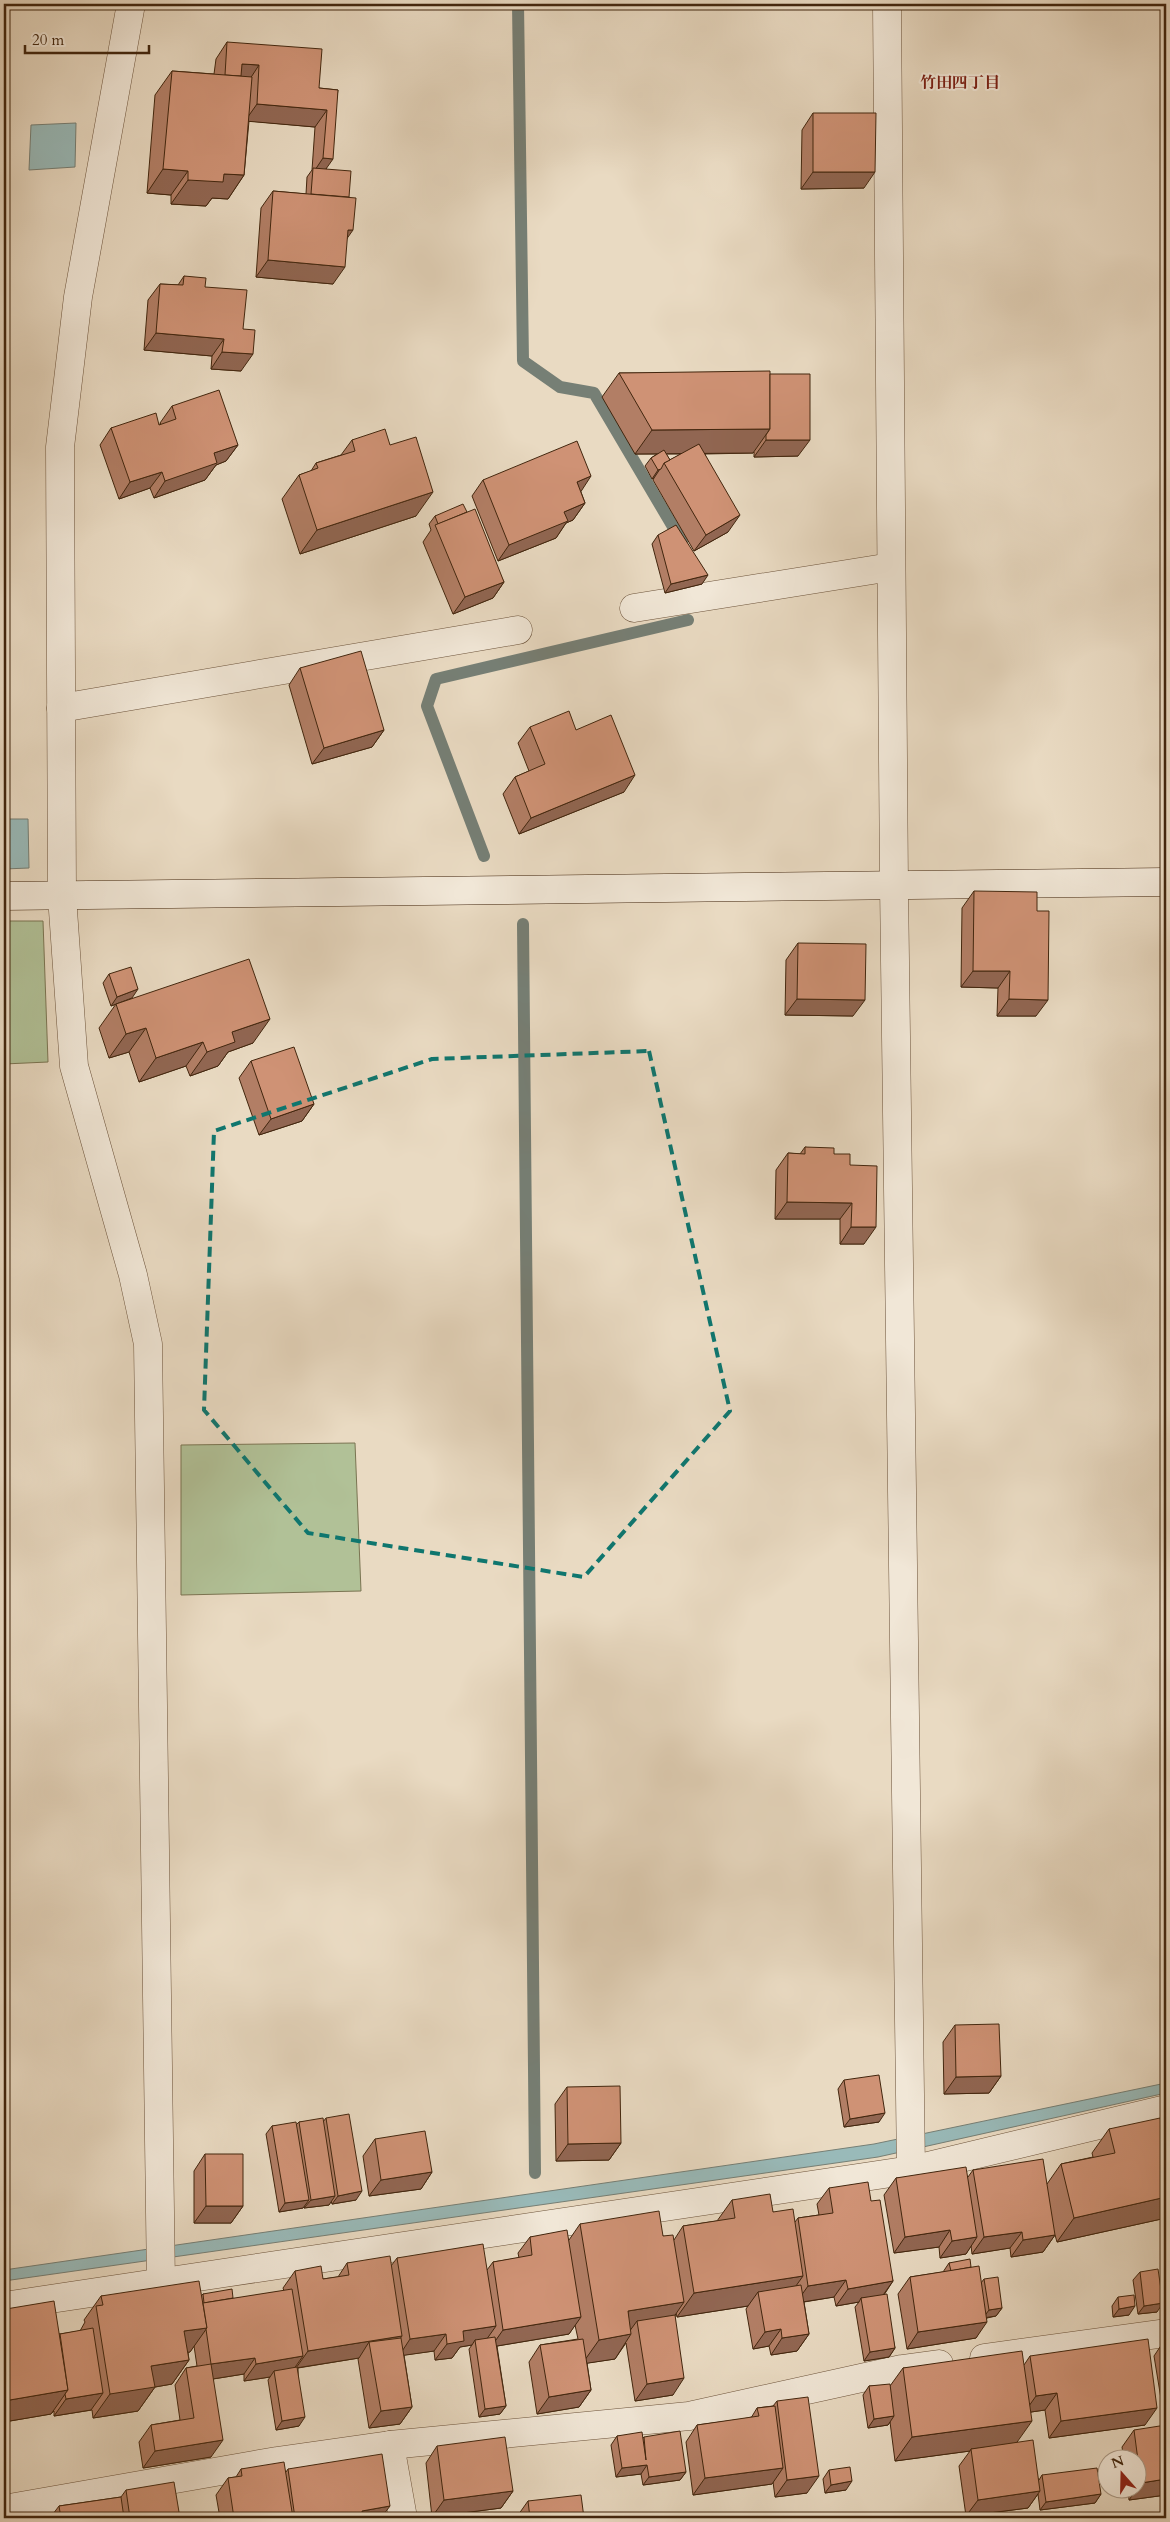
<svg xmlns="http://www.w3.org/2000/svg" width="1170" height="2522" viewBox="0 0 1170 2522" font-family="Cardo,'Noto Serif JP',serif">
<rect width="100%" height="100%" fill="#e9dac2"/>
<filter id="stains"><feTurbulence type="fractalNoise" baseFrequency=".004" numOctaves="4"/><feColorMatrix values="0 0 0 0 .2 0 0 0 0 .09 0 0 0 0 .02 0 0 0 .5 -.17"/></filter>
<radialGradient id="worn" r=".72"><stop offset=".6" stop-color="#630" stop-opacity="0"/><stop offset="1" stop-color="#630" stop-opacity=".3"/></radialGradient>
<g fill="#b1c197" stroke="#7a7452">
<path d="M4,921H43L48,1062L4,1064Z"/>
<path d="M355,1443L361,1591L181,1595V1445Z"/>
</g>
<g fill="#99bab9" stroke="#767f75">
<path d="M76,123L75,167L29,170L31,125Z"/>
<path d="M4,819H28L29,868L4,869Z"/>
<path d="M1166,2083V2093L878,2157L4,2281V2270L874,2144Z"/>
</g>
<g fill="none" stroke-linecap="round" stroke-linejoin="round">
<g stroke="#767f75" stroke-width="12">
<path d="M518,4L523,361L560,387L594,393L682,542"/>
<path d="M484,856L427,706L436,679L688,620"/>
<path d="M523,924L535,2173"/>
</g>
<defs>
<g id="street">
<path d="M131,4L78,297L60,447L62,896L74,1066L133,1275L148,1344L161,2284"/>
<path d="M887,4L894,885L911,2170"/>
<path d="M634,608L891,567"/>
<path d="M61,708L518,630"/>
<path d="M4,2306L911,2170L1166,2109"/>
<path d="M984,2358L1166,2333"/>
<path d="M390,2445L403,2518"/>
<path d="M4,2509L277,2461L390,2445L689,2416L902,2369L939,2364"/>
</g>
<path id="secondary" d="M4,896L1166,882"/>
</defs>
<use href="#street" stroke="#6c533b" stroke-width="29"/>
<use href="#secondary" stroke="#42260e" stroke-width="29"/>
<use href="#street" stroke="#f1e7d7" stroke-width="28"/>
<use href="#secondary" stroke="#f1e7d7" stroke-width="28"/>
</g>
<g fill="#b27e65" stroke="#42260e" fill-rule="evenodd">
<path d="M227,42L319,88L338,90L326,169L349,197L347,238L333,284L256,277L261,208L273,191L306,194L307,177L312,170L315,127L249,121L244,175L228,199L212,198L206,206L171,204V195L147,193L155,95L172,71L214,74L216,59Z"/>
<path d="M813,113L864,188L801,189L802,130Z"/>
<path d="M184,276L205,287L243,329L241,371L211,369L212,356L144,350L148,300L160,284L178,285Z"/>
<path d="M619,373L770,374L798,456L754,457V452L753,453L705,454L728,532L694,551L653,480L654,478L652,479L645,466L651,458L657,454H635L602,397ZM666,454H681L670,460Z"/>
<path d="M172,406L238,445L226,461L216,465L205,480L154,498L150,488L119,499L100,445L111,428L161,424L160,423Z"/>
<path d="M352,440L390,445L416,516L300,554L282,499L299,475L311,471L316,463L341,455Z"/>
<path d="M483,480L581,492L585,503L573,520L566,523L556,538L498,561L472,496Z"/>
<path d="M467,512L504,582L493,598L453,614L423,542L431,530L429,524L435,516Z"/>
<path d="M658,535L702,584L665,593L652,544Z"/>
<path d="M300,668L384,730L372,747L312,764L289,685Z"/>
<path d="M530,727L624,792L519,834L503,794L515,777L529,771L518,743Z"/>
<path d="M974,891L1036,1016H997L998,988L961,987L962,908Z"/>
<path d="M798,943L853,1016L785,1015L786,960Z"/>
<path d="M109,974L132,998L111,1006L103,983Z"/>
<path d="M116,1004L253,1043L228,1052L218,1066L190,1076L186,1066L139,1082L129,1052L109,1058L99,1028Z"/>
<path d="M251,1061L314,1104L302,1121L259,1135L239,1078Z"/>
<path d="M805,1147L834,1154L850,1165L864,1244H840V1219H775L776,1170L788,1153L800,1154Z"/>
<path d="M955,2025L1001,2076L989,2093L944,2094L943,2042Z"/>
<path d="M844,2080L879,2122L844,2127L838,2089Z"/>
<path d="M567,2087L621,2143L609,2160L556,2161L555,2104Z"/>
<path d="M326,2118L356,2200L332,2204L331,2201L329,2205L304,2208V2206L303,2208L279,2212L266,2134L272,2126L296,2125L299,2122H323Z"/>
<path d="M1109,2129L1166,2141V2218L1057,2242L1055,2235L1043,2252L1011,2257L1010,2248L972,2254L971,2246L966,2254L940,2258L939,2247L894,2253L884,2195L896,2178L968,2177L973,2170L1047,2184L1061,2164L1093,2157L1092,2153Z"/>
<path d="M375,2139L432,2172L421,2189L369,2196L363,2156Z"/>
<path d="M205,2154L243,2206L231,2223H194V2171Z"/>
<path d="M829,2188L871,2201L893,2281L884,2295L895,2348L889,2357L864,2361L855,2307L859,2302L836,2306L834,2297L804,2302L809,2334L797,2351L771,2355L769,2346L753,2349L746,2309L748,2306L677,2317L676,2313L675,2315L673,2395L635,2401L626,2343L615,2359L587,2363L591,2390L579,2407L537,2414L529,2362L540,2345L578,2339L575,2325L569,2334L497,2346L506,2406L500,2414L479,2417L469,2349L472,2345L460,2347L452,2358L435,2360L434,2351L404,2355L412,2407L400,2424L369,2428L358,2359L359,2358L298,2368L299,2426L276,2430L268,2380L270,2377L244,2381V2374L213,2379L211,2457L143,2468L139,2442L151,2425L180,2420L175,2385L186,2368L197,2366L194,2346L190,2352H188L189,2360L172,2384L155,2387L138,2411L93,2418L92,2410L54,2416V2411L51,2414L4,2422V2313L6,2309L60,2334L80,2331L85,2322L84,2320L101,2296H201L203,2294L233,2299L284,2291L283,2288L295,2271L323,2279L338,2277L347,2263L391,2266L397,2258L487,2270L493,2262L519,2258L518,2253L530,2237L569,2240L580,2224L663,2236L674,2240L683,2226L717,2221L732,2200L773,2212L795,2222L798,2218L819,2215L817,2204Z"/>
<path d="M949,2263L971,2267L981,2283L984,2279L1002,2308L996,2316L987,2318L976,2338L907,2349L898,2294L910,2277L943,2272Z"/>
<path d="M1140,2272L1157,2312L1138,2314L1133,2280Z"/>
<path d="M1118,2297L1129,2315L1113,2317L1112,2306Z"/>
<path d="M1166,2338V2411H1163L1154,2356Z"/>
<path d="M1030,2356L1145,2425L1049,2438L1045,2410L1031,2412L1016,2442L1039,2480L1042,2475L1101,2494L1095,2503L1040,2510L1038,2494L1028,2508L966,2516L959,2466L970,2451L895,2461L890,2422L888,2425L868,2428L863,2395L869,2386H890L903,2368L1024,2365Z"/>
<path d="M777,2401L807,2493L775,2497L773,2482L772,2484L693,2495L686,2442L697,2425L751,2418L757,2408L773,2406Z"/>
<path d="M1134,2430L1166,2495L1129,2500L1128,2490H1138V2460H1124L1122,2447Z"/>
<path d="M617,2436L643,2438L644,2437L686,2472L680,2480L643,2485L641,2474L616,2477L611,2445Z"/>
<path d="M437,2446L513,2491L501,2508L432,2517L426,2463Z"/>
<path d="M241,2469L286,2472L288,2469L381,2518H220L216,2495L228,2478L236,2477Z"/>
<path d="M829,2470L846,2490L825,2493L823,2479Z"/>
<path d="M126,2490L180,2518H50L59,2506L121,2497Z"/>
<path d="M528,2501L584,2518H516Z"/>
</g>
<g fill="#916652" stroke="#42260e">
<path d="M242,64L259,65L248,82L230,81Z"/>
<path d="M257,104L327,110L315,127L245,121Z"/>
<path d="M323,158L333,159L321,176L313,173Z"/>
<path d="M163,169L188,171L171,195L147,193Z"/>
<path d="M813,172H875L864,188L801,189Z"/>
<path d="M224,174L244,175L228,199L212,198L206,206L171,204L188,180Z"/>
<path d="M348,230H353L341,247Z"/>
<path d="M268,260L345,267L333,284L256,277Z"/>
<path d="M156,333L224,339L212,356L144,350Z"/>
<path d="M222,352L253,354L241,371L211,369Z"/>
<path d="M770,429L753,453L635,454L652,430Z"/>
<path d="M766,440H810L798,456L754,457Z"/>
<path d="M238,445L226,461L216,465L205,480L154,498L165,481L214,453Z"/>
<path d="M660,469L654,478L652,479L658,470Z"/>
<path d="M162,472L150,488L119,499L130,482Z"/>
<path d="M591,476L580,493L577,482Z"/>
<path d="M433,492L416,516L300,554L317,530Z"/>
<path d="M585,503L573,520L566,523L556,538L498,561L509,545L564,512Z"/>
<path d="M740,515L728,532L694,551L706,535Z"/>
<path d="M708,575L702,584L665,593L671,584Z"/>
<path d="M504,582L493,598L453,614L465,597Z"/>
<path d="M384,730L372,747L312,764L324,748Z"/>
<path d="M635,775L624,792L519,834L531,818Z"/>
<path d="M973,971H1010L998,988L961,987Z"/>
<path d="M138,989L132,998L111,1006L117,997Z"/>
<path d="M797,999L865,1000L853,1016L785,1015Z"/>
<path d="M1009,999L1048,1000L1036,1016H997Z"/>
<path d="M270,1019L253,1043L228,1052L218,1066L190,1076L207,1052L232,1032Z"/>
<path d="M146,1028L129,1052L109,1058L126,1034Z"/>
<path d="M203,1042L186,1066L139,1082L156,1058Z"/>
<path d="M314,1104L302,1121L259,1135L271,1119Z"/>
<path d="M787,1202L852,1203L840,1219H775Z"/>
<path d="M851,1227H876L864,1244H840Z"/>
<path d="M1001,2076L989,2093L944,2094L956,2077Z"/>
<path d="M885,2113L879,2122L844,2127L850,2119Z"/>
<path d="M621,2143L609,2160L556,2161L568,2144Z"/>
<path d="M432,2172L421,2189L369,2196L381,2180Z"/>
<path d="M362,2191L356,2200L332,2204L338,2196Z"/>
<path d="M335,2196L329,2205L304,2208L311,2200Z"/>
<path d="M1166,2197V2218L1057,2242L1074,2218Z"/>
<path d="M309,2200L303,2208L279,2212L285,2203Z"/>
<path d="M206,2206H243L231,2223H194Z"/>
<path d="M950,2230L939,2247L894,2253L905,2237Z"/>
<path d="M1022,2232L1010,2248L972,2254L984,2237Z"/>
<path d="M1055,2235L1043,2252L1011,2257L1023,2240Z"/>
<path d="M977,2237L966,2254L940,2258L952,2241Z"/>
<path d="M803,2276L786,2300L758,2292L748,2306L677,2317L694,2293Z"/>
<path d="M846,2280L834,2297L796,2303L808,2286Z"/>
<path d="M893,2281L881,2298H861L859,2302L836,2306L848,2289Z"/>
<path d="M684,2302L667,2327L637,2321L629,2332L628,2311Z"/>
<path d="M1163,2303L1157,2312L1138,2314L1144,2306Z"/>
<path d="M1135,2306L1129,2315L1113,2317L1119,2309Z"/>
<path d="M1002,2308L996,2316L983,2318L989,2310Z"/>
<path d="M581,2317L569,2334L491,2347L503,2330Z"/>
<path d="M987,2322L976,2338L907,2349L918,2332Z"/>
<path d="M496,2326L484,2343L475,2340L472,2345L460,2347L452,2358L435,2360L447,2344L463,2331Z"/>
<path d="M207,2328L190,2352L168,2355L184,2331Z"/>
<path d="M781,2329L769,2346L753,2349L765,2332Z"/>
<path d="M446,2334L434,2351L399,2356L410,2339Z"/>
<path d="M631,2334L615,2359L582,2364L599,2340Z"/>
<path d="M809,2334L797,2351L771,2355L782,2338Z"/>
<path d="M402,2336L391,2352L369,2342L359,2358L296,2368L308,2351Z"/>
<path d="M895,2348L889,2357L864,2361L870,2352Z"/>
<path d="M303,2356L291,2373L274,2371L270,2377L244,2381L256,2364Z"/>
<path d="M255,2358L244,2374L200,2381L211,2364Z"/>
<path d="M189,2360L172,2384L155,2387L138,2411L93,2418L110,2394L151,2366Z"/>
<path d="M684,2378L673,2395L635,2401L647,2384Z"/>
<path d="M68,2390L51,2414L4,2422V2401Z"/>
<path d="M591,2390L579,2407L537,2414L549,2397Z"/>
<path d="M103,2393L91,2410L54,2416L66,2399Z"/>
<path d="M1057,2393L1045,2410L1024,2413L1036,2396Z"/>
<path d="M506,2406L500,2414L479,2417L485,2409Z"/>
<path d="M1166,2406V2411H1163Z"/>
<path d="M412,2407L400,2424L369,2428L381,2411Z"/>
<path d="M1157,2408L1145,2425L1049,2438L1061,2421Z"/>
<path d="M894,2416L888,2425L868,2428L874,2419Z"/>
<path d="M305,2417L299,2426L276,2430L282,2421Z"/>
<path d="M1032,2421L1015,2445L971,2449L970,2451L895,2461L912,2437Z"/>
<path d="M223,2440L211,2457L143,2468L155,2451Z"/>
<path d="M647,2465L641,2474L616,2477L622,2468Z"/>
<path d="M783,2468L772,2484L693,2495L705,2478Z"/>
<path d="M686,2472L680,2480L643,2485L649,2477Z"/>
<path d="M819,2476L807,2493L775,2497L787,2480Z"/>
<path d="M1166,2479V2495L1129,2500L1136,2490H1138V2488L1141,2483Z"/>
<path d="M852,2481L846,2490L825,2493L831,2485Z"/>
<path d="M513,2491L501,2508L432,2517L444,2500Z"/>
<path d="M1040,2491L1028,2508L966,2516L978,2500Z"/>
<path d="M1101,2494L1095,2503L1040,2510L1046,2502Z"/>
<path d="M390,2506L381,2518H356L362,2511Z"/>
<path d="M150,2515L148,2518H133Z"/>
</g>
<g fill="#cf9275" stroke="#42260e">
<path d="M227,42L322,49L319,88L338,90L333,159L323,158L327,110L257,104L259,65L242,64L241,76L225,75Z"/>
<path d="M172,71L252,77L244,175L224,174L223,182L188,180V171L163,169Z"/>
<path d="M813,113H876L875,172H813Z"/>
<path d="M313,168L351,171L349,197L311,194Z"/>
<path d="M273,191L356,198L353,230H348L345,267L268,260Z"/>
<path d="M184,276L206,278L205,287L247,290L243,329L255,330L253,354L222,352L224,339L156,333L160,284L183,285Z"/>
<path d="M770,371V429L652,430L619,373Z"/>
<path d="M770,374H810V440H766V435L770,429Z"/>
<path d="M219,390L238,445L214,453L217,463L165,481L162,472L130,482L111,428L156,413L159,425L176,419L172,406Z"/>
<path d="M385,429L390,445L416,437L433,492L317,530L299,475L318,468L316,463L355,451L352,440Z"/>
<path d="M577,441L591,476L577,482L585,503L564,512L568,521L509,545L483,480Z"/>
<path d="M699,444L740,515L706,535L664,463Z"/>
<path d="M664,450L670,460L664,463L661,469L658,470L651,458Z"/>
<path d="M463,504L467,512L438,524L435,516Z"/>
<path d="M475,509L504,582L465,597L435,525Z"/>
<path d="M676,525L708,575L671,584L658,535Z"/>
<path d="M361,651L384,730L324,748L300,668Z"/>
<path d="M569,711L576,730L611,715L635,775L531,818L515,777L545,764L530,727Z"/>
<path d="M974,891L1037,892V911H1049L1048,1000L1009,999L1010,971H973Z"/>
<path d="M798,943L866,944L865,1000L797,999Z"/>
<path d="M249,959L270,1019L232,1032L235,1042L207,1052L203,1042L156,1058L146,1028L126,1034L116,1004Z"/>
<path d="M131,967L138,989L117,997L109,974Z"/>
<path d="M294,1047L314,1104L271,1119L251,1061Z"/>
<path d="M805,1147L834,1148V1154H850V1165L877,1166L876,1227H851L852,1203L787,1202L788,1153L805,1154Z"/>
<path d="M999,2024L1001,2076L956,2077L955,2025Z"/>
<path d="M879,2075L885,2113L850,2119L844,2080Z"/>
<path d="M620,2086L621,2143L568,2144L567,2087Z"/>
<path d="M349,2114L362,2191L338,2196L326,2118Z"/>
<path d="M323,2118L335,2196L311,2200L299,2122Z"/>
<path d="M1160,2118L1166,2141V2197L1074,2218L1061,2164L1115,2153L1109,2129Z"/>
<path d="M296,2122L309,2200L285,2203L272,2126Z"/>
<path d="M425,2131L432,2172L381,2180L375,2139Z"/>
<path d="M205,2154H243V2206H206Z"/>
<path d="M1043,2159L1055,2235L1023,2240L1022,2232L984,2237L973,2170Z"/>
<path d="M966,2167L977,2237L952,2241L950,2230L905,2237L896,2178Z"/>
<path d="M868,2182L871,2201L880,2200L893,2281L848,2289L846,2280L808,2286L798,2218L833,2213L829,2188Z"/>
<path d="M770,2194L773,2212L793,2209L803,2276L694,2293L683,2226L735,2218L732,2200Z"/>
<path d="M659,2211L663,2236L673,2235L684,2302L628,2311L631,2334L599,2340L580,2224Z"/>
<path d="M567,2230L581,2317L503,2330L493,2262L532,2255L530,2237Z"/>
<path d="M483,2244L496,2326L463,2331L464,2341L447,2344L446,2334L410,2339L397,2258Z"/>
<path d="M390,2256L402,2336L308,2351L295,2271L321,2266L323,2279L349,2275L347,2263Z"/>
<path d="M970,2259L971,2267L951,2271L949,2263Z"/>
<path d="M979,2266L987,2322L918,2332L910,2277Z"/>
<path d="M1158,2269L1163,2303L1144,2306L1140,2272Z"/>
<path d="M998,2277L1002,2308L989,2310L984,2279Z"/>
<path d="M199,2281L207,2328L184,2331L189,2360L151,2366L155,2387L110,2394L96,2306L103,2305L101,2296Z"/>
<path d="M801,2285L809,2334L782,2338L781,2329L765,2332L758,2292Z"/>
<path d="M232,2289L233,2298L204,2303L203,2294Z"/>
<path d="M292,2289L303,2356L256,2364L255,2358L211,2364L206,2329L207,2328L203,2303Z"/>
<path d="M887,2294L895,2348L870,2352L861,2298Z"/>
<path d="M1134,2295L1135,2306L1119,2309L1118,2297Z"/>
<path d="M54,2301L68,2390L4,2401V2329L9,2328L6,2309Z"/>
<path d="M675,2315L684,2378L647,2384L637,2321Z"/>
<path d="M93,2328L103,2393L66,2399L65,2394L68,2390L60,2334Z"/>
<path d="M495,2337L506,2406L485,2409L475,2340Z"/>
<path d="M401,2338L412,2407L381,2411L369,2342Z"/>
<path d="M583,2339L591,2390L549,2397L540,2345Z"/>
<path d="M1148,2339L1157,2408L1061,2421L1057,2393L1036,2396L1030,2356Z"/>
<path d="M1022,2351L1032,2421L912,2437L903,2368Z"/>
<path d="M211,2364L223,2440L155,2451L151,2425L194,2418L186,2368Z"/>
<path d="M297,2367L305,2417L282,2421L274,2371Z"/>
<path d="M890,2384L894,2416L874,2419L869,2386Z"/>
<path d="M808,2397L819,2476L787,2480L777,2401Z"/>
<path d="M775,2406L783,2468L705,2478L697,2425L759,2416L757,2408Z"/>
<path d="M1166,2425V2479L1141,2483L1134,2430Z"/>
<path d="M680,2431L686,2472L649,2477L647,2465L622,2468L617,2436L642,2432L646,2460L644,2437Z"/>
<path d="M505,2437L513,2491L444,2500L437,2446Z"/>
<path d="M1033,2440L1040,2491L978,2500L971,2449Z"/>
<path d="M382,2454L390,2506L362,2511L363,2518H295L288,2469Z"/>
<path d="M284,2462L293,2518H234L228,2478L242,2476L241,2469Z"/>
<path d="M850,2467L852,2481L831,2485L829,2470Z"/>
<path d="M1097,2468L1101,2494L1046,2502L1042,2475Z"/>
<path d="M174,2482L180,2518H150V2515L130,2518L126,2490Z"/>
<path d="M581,2495L584,2518H530L528,2501Z"/>
<path d="M121,2497L124,2518H61L59,2506Z"/>
</g>
<path fill="none" stroke="#0f766e" stroke-width="4" stroke-dasharray="10 6" stroke-linejoin="round" d="M649,1051L730,1411L584,1577L308,1533L204,1410L214,1131L432,1059Z"/>
<g text-anchor="middle" dominant-baseline="central" stroke-width="4" stroke-linejoin="round" paint-order="stroke">
<g font-size="16" font-weight="bold" fill="#7a1f14" stroke="#f1e7d7">
<text x="960" y="83">竹田四丁目</text>
</g>
</g>
<rect width="1170" height="2522" fill="none" stroke="#e9dac2" stroke-width="20"/>
<rect x="5" y="5" width="1160" height="2512" fill="none" stroke="#42260e" stroke-width="2.5"/>
<rect x="10" y="10" width="1150" height="2502" fill="none" stroke="#42260e"/>
<g transform="translate(1122 2474) rotate(340)"><circle r="24" fill="#f1e7d7" stroke="#ab9a87"/>
<path d="M0-4L9 19L0 12L-9 19Z" fill="#8f2418"/>
<text y="-8" font-size="14" font-weight="bold" text-anchor="middle" fill="#42260e">N</text>
</g>
<path d="M25 45v8h124v-8" fill="none" stroke="#42260e" stroke-width="2.5"/>
<text x="32" y="45" font-size="15" fill="#42260e" stroke="#f1e7d7" stroke-width="4" paint-order="stroke">20 m</text>
<rect width="100%" height="100%" filter="url(#stains)"/>
<rect width="100%" height="100%" fill="url(#worn)"/>
</svg>
